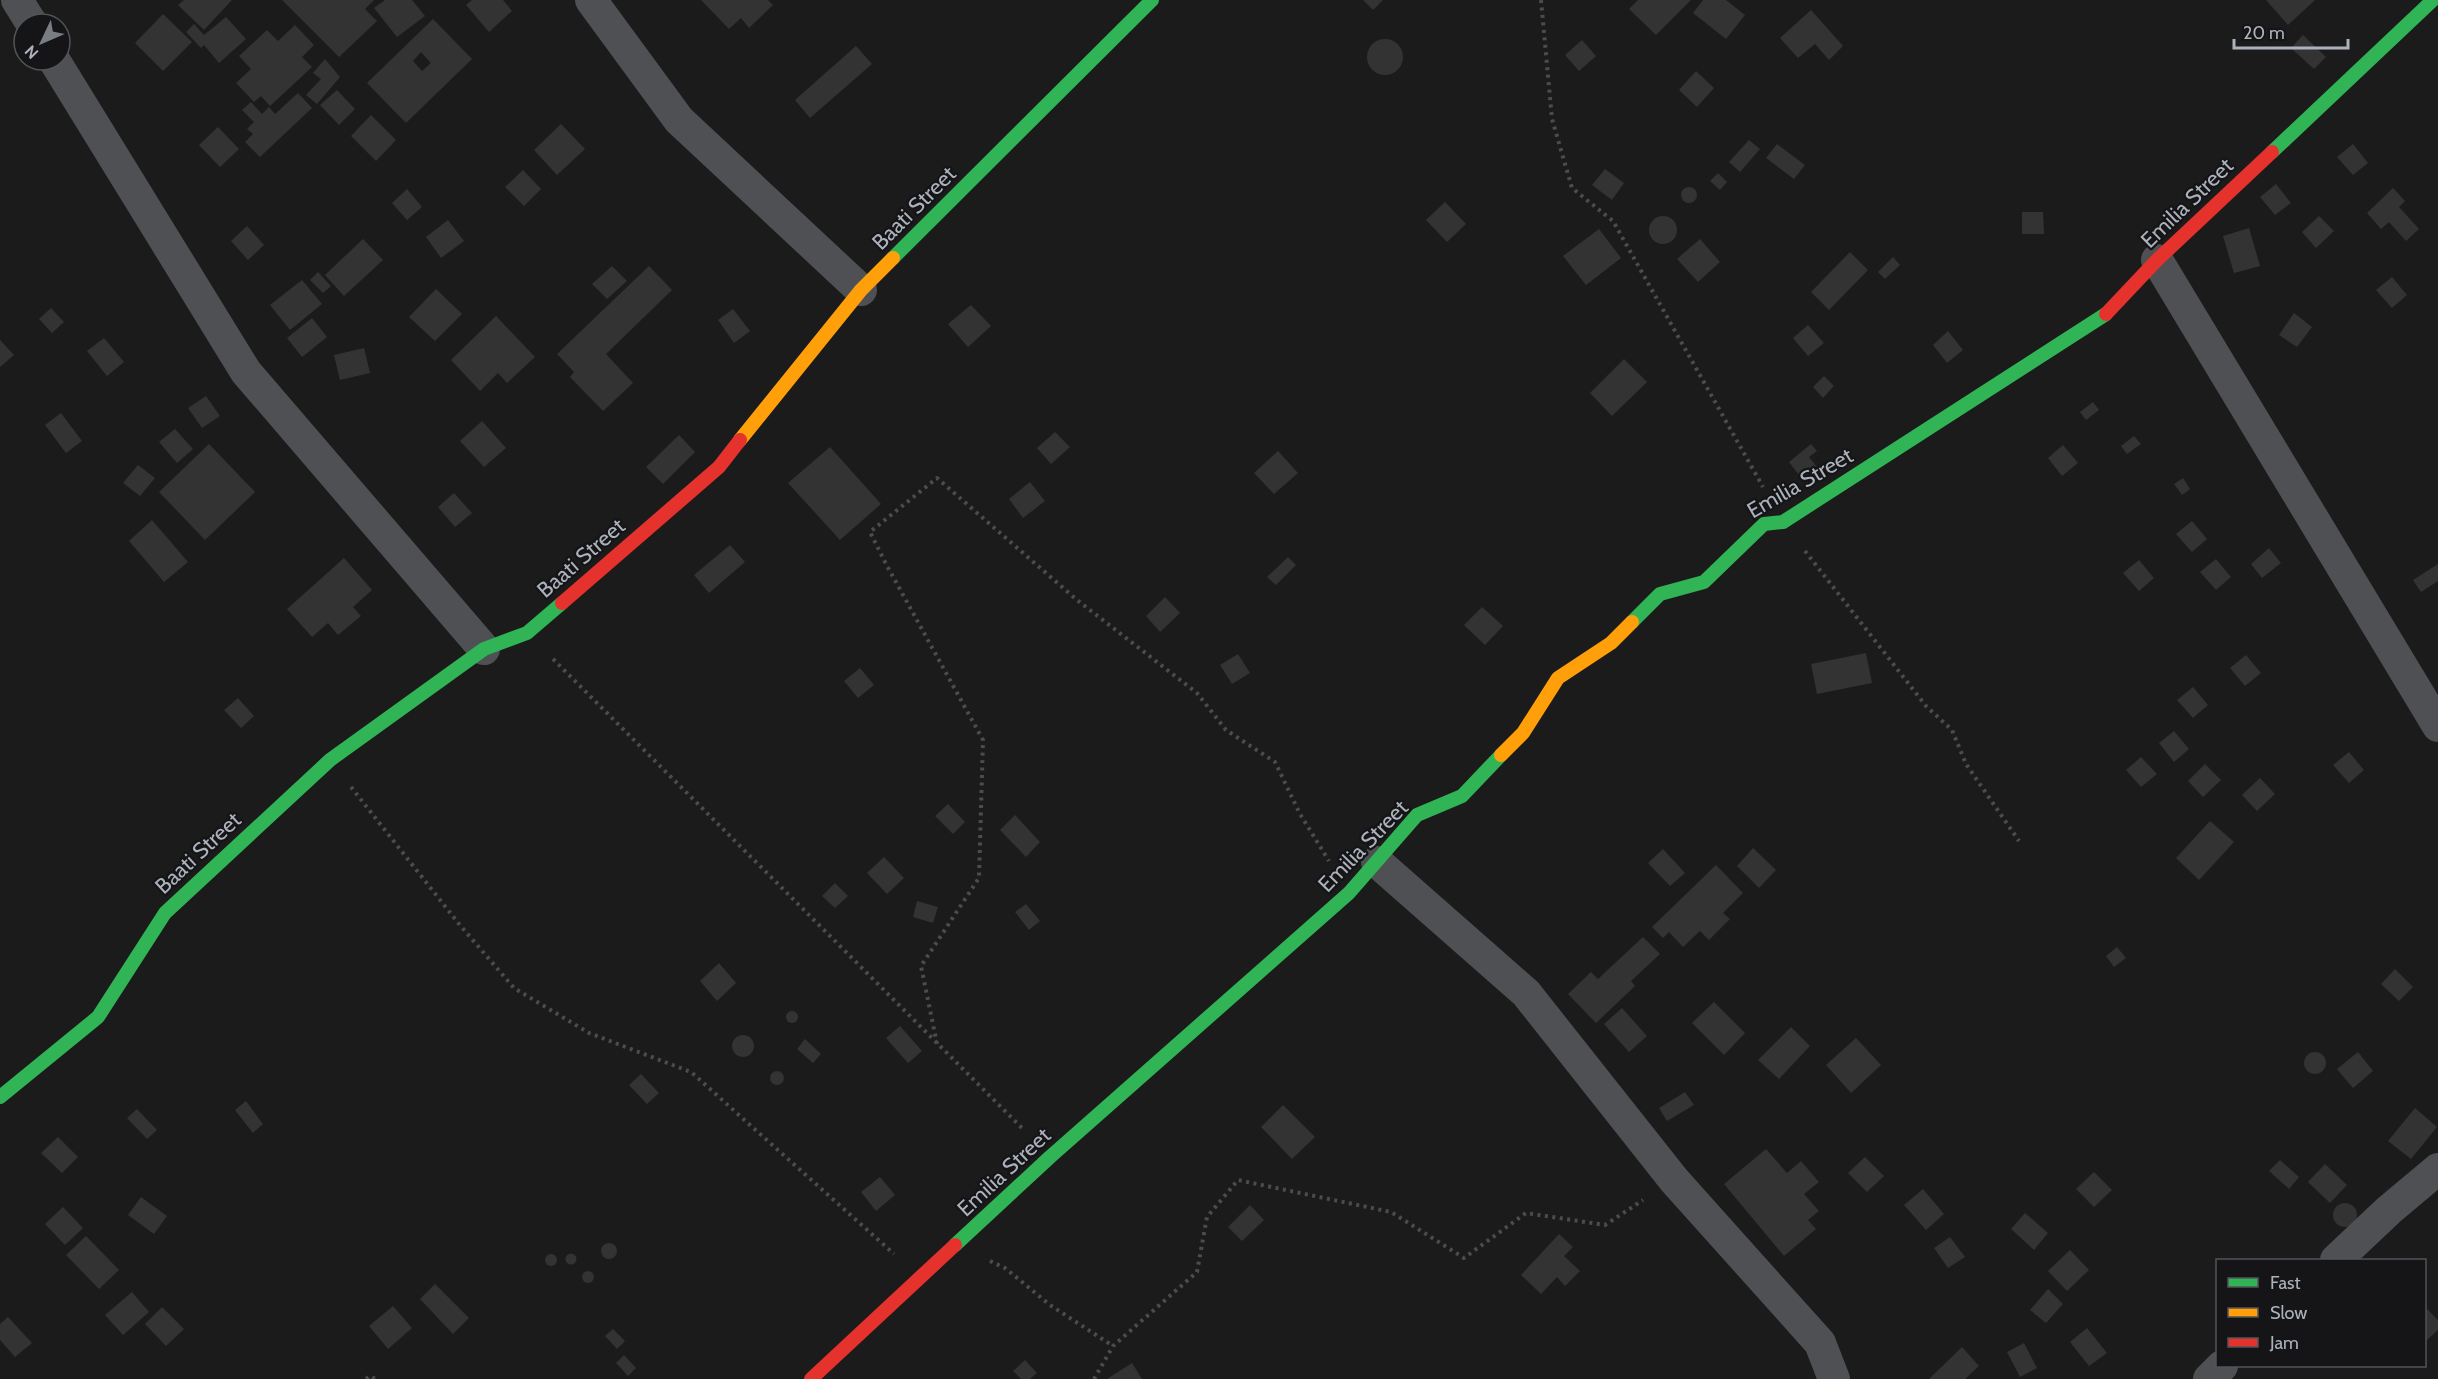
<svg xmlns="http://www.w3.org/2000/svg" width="2438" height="1379" viewBox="0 0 2438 1379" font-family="Cabin,sans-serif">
<rect width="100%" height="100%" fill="#1b1b1b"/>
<g fill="#333" fill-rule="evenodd">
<path d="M184,0H232L204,30L178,5Z"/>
<path d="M282,0H374L365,9L377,21L339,57Z"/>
<path d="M385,0H412L425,16L397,37L374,8Z"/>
<path d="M472,0H503L512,11L489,32L466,5Z"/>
<path d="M701,0H768L773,5L749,28L741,18L729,29Z"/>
<path d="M1363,0H1383L1373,10Z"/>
<path d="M1638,0H1691L1656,35L1629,9Z"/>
<path d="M1703,0H1726L1745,15L1726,39L1693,13Z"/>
<path d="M2266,0H2315L2288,25Z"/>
<path d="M1811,10L1843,46L1829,60L1815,44L1798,58L1780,38Z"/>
<path d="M163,14L192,42L163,71L135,43Z"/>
<path d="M226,17L246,39L219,63L204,45L201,48L186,32L194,24L204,35Z"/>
<path d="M433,19L472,59L406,123L367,83ZM421,52L431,63L422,71L413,61Z"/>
<path d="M295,25L314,45L302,57L312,67L270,106L261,96L254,102L236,83L251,69L239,56L267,30L278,41Z"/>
<path d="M2303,35L2326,57L2314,69L2291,48Z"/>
<circle cx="1385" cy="57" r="18"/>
<path d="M1582,40L1596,56L1579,71L1565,55Z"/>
<path d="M856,46L872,64L810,118L795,100Z"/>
<path d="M325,59L340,77L317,104L306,95L321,79L313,73Z"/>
<path d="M1696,71L1714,88L1697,107L1679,90Z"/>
<path d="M337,90L355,109L339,125L320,105Z"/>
<path d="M298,93L312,108L260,157L245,142L253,134L247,129L254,122L242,110L251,102L262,114L269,107L275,114Z"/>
<path d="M371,115L396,140L376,161L351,136Z"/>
<path d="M561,124L585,149L557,175L534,150Z"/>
<path d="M218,127L239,149L220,167L199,145Z"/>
<path d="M1749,140L1760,149L1740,172L1729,162Z"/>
<path d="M1777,144L1805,165L1794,179L1766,158Z"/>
<path d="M2353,144L2368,163L2353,175L2337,157Z"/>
<path d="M1605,169L1624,183L1612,200L1592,185Z"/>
<path d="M523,170L541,189L524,206L505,187Z"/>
<path d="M1718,173L1727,182L1720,190L1710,181Z"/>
<path d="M2276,184L2291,203L2275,215L2260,197Z"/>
<circle cx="1689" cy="195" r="8"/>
<path d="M2393,188L2405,201L2399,207L2419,229L2406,241L2389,222L2381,229L2367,213Z"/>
<path d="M407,189L422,207L407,220L392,203Z"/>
<path d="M1445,202L1466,224L1447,242L1426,220Z"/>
<path d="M2022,212H2043L2044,234H2022Z"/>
<path d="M2319,216L2334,231L2316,248L2302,232Z"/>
<circle cx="1663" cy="230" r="14"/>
<path d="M448,220L464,241L441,258L426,237Z"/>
<path d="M247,226L264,245L248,260L231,241Z"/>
<path d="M2249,228L2260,266L2234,273L2223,236Z"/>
<path d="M1599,229L1621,258L1586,285L1563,256Z"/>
<path d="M363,239L383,260L344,296L325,275Z"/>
<path d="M1700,239L1720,262L1698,282L1677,259Z"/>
<path d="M1850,252L1868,270L1829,310L1811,292Z"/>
<path d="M1893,257L1900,265L1885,279L1878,272Z"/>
<path d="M612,266L627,281L607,299L592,284Z"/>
<path d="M649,266L672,290L606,354L633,383L603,411L570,377L574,372L557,354Z"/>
<path d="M318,272L331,286L323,293L310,280Z"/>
<path d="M2392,277L2407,295L2392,308L2376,290Z"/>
<path d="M302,280L322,304L290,330L270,305Z"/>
<path d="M436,289L462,314L435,341L409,317Z"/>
<path d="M971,305L991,326L968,347L948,324Z"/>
<path d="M51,308L64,322L52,333L39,319Z"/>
<path d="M733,309L750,331L734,343L718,320Z"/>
<path d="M2294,313L2312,327L2297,347L2279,335Z"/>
<path d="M496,316L535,357L507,383L498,373L480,391L451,360Z"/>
<path d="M312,318L327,337L302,357L287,338Z"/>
<path d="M1808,325L1824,343L1808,356L1793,338Z"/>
<path d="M1948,331L1963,350L1947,363L1933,345Z"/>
<path d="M104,338L124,362L107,376L87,351Z"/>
<path d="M0,340L14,355L0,367Z"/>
<path d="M364,348L370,373L340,380L334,355Z"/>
<path d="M1624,359L1647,382L1612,416L1590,393Z"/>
<path d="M1824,376L1834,386L1823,398L1813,387Z"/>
<path d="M206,396L220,416L202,428L188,408Z"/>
<path d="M2093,402L2099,410L2086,420L2080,412Z"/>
<path d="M61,413L82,441L66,453L45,425Z"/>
<path d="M482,421L506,448L484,467L460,441Z"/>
<path d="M175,429L193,449L177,463L159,442Z"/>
<path d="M1055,432L1070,447L1051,464L1037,448Z"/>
<path d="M679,435L695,452L663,484L646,467Z"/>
<path d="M2134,436L2141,444L2127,454L2121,446Z"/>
<path d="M209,444L255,492L205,540L159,492Z"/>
<path d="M1811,444L1817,451L1809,457L1817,467L1802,479L1789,462Z"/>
<path d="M2063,445L2078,463L2062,476L2048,458Z"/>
<path d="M830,447L881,504L840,540L788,483Z"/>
<path d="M1278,451L1298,473L1274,494L1254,473Z"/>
<path d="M138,465L155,478L140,496L123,483Z"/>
<path d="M2183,478L2190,489L2182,495L2174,484Z"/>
<path d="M1030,482L1045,501L1023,518L1009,499Z"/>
<path d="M454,493L472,513L455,527L438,507Z"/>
<path d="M152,520L188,562L164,582L129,541Z"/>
<path d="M2192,521L2207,539L2192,552L2176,534Z"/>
<path d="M730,545L745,562L709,593L694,575Z"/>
<path d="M2269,548L2281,563L2262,578L2251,564Z"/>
<path d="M1288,557L1296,565L1276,585L1267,577Z"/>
<path d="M344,558L372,590L353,607L361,616L338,635L328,623L312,637L287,609Z"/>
<path d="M2216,559L2231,577L2216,590L2200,572Z"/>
<path d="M2139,560L2154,578L2139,591L2123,573Z"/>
<path d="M2438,564V581L2421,592L2413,580Z"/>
<path d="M1165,597L1180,613L1160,632L1146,616Z"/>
<path d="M1482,607L1503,626L1485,645L1464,625Z"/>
<path d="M1866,653L1872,683L1817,694L1811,664Z"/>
<path d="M1238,654L1250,673L1232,684L1220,665Z"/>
<path d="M2246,655L2261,673L2245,686L2230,668Z"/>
<path d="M860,668L874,685L858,698L844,681Z"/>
<path d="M2193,687L2208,705L2193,718L2177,700Z"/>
<path d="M238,698L254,716L241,728L224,710Z"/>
<path d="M2174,731L2189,749L2174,762L2159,743Z"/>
<path d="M2349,752L2364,770L2349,783L2333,765Z"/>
<path d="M2141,757L2157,774L2141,787L2126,770Z"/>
<path d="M2205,764L2221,780L2203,797L2188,781Z"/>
<path d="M2260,778L2275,794L2257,811L2242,795Z"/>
<path d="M948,804L965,822L953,834L935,816Z"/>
<path d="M1015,815L1040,842L1026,857L1000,830Z"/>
<path d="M2210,821L2234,842L2199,880L2176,858Z"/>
<path d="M1753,848L1776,870L1759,888L1737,866Z"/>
<path d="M1663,849L1685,873L1670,886L1648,863Z"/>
<path d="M884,857L904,878L887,894L867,873Z"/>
<path d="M1716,865L1743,893L1723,913L1730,919L1709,940L1700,931L1683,947L1669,932L1663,938L1652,927Z"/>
<path d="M835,883L848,896L835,908L822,896Z"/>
<path d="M917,901L938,907L933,923L913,917Z"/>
<path d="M1026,904L1040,921L1029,930L1015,912Z"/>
<path d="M1643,937L1660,954L1631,981L1635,986L1596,1023L1568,994L1591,972L1598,979Z"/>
<path d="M2117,947L2126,958L2114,967L2106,956Z"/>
<path d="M719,963L736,983L717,1001L700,981Z"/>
<path d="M2395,969L2413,987L2399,1001L2381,984Z"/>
<path d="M1714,1002L1745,1033L1724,1055L1692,1023Z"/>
<path d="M1622,1008L1647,1036L1629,1052L1604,1024Z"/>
<circle cx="792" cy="1017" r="6"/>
<path d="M900,1026L922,1051L908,1063L886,1038Z"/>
<path d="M1791,1027L1810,1046L1779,1079L1758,1060Z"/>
<circle cx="743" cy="1046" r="11"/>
<path d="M1856,1038L1881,1065L1851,1093L1826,1065Z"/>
<path d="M805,1039L821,1054L813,1063L797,1049Z"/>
<path d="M2358,1052L2373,1071L2353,1088L2337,1069Z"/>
<circle cx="2315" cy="1063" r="11"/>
<circle cx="777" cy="1078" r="7"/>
<path d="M641,1074L659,1093L647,1104L629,1085Z"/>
<path d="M1685,1092L1694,1105L1667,1121L1659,1108Z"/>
<path d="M246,1101L263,1124L253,1133L235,1110Z"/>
<path d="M1283,1105L1315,1137L1292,1159L1261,1127Z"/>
<path d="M2415,1108L2437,1127L2411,1159L2388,1141Z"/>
<path d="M137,1109L157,1130L147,1139L127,1118Z"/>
<path d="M58,1137L78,1157L62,1173L41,1153Z"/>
<path d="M1766,1149L1787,1173L1801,1161L1819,1182L1804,1194L1819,1211L1808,1220L1816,1229L1784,1256L1724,1184Z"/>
<path d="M1865,1157L1884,1176L1867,1192L1848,1173Z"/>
<path d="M2280,1160L2299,1177L2289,1189L2269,1171Z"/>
<path d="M2325,1164L2347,1185L2330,1203L2308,1182Z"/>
<path d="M2094,1172L2112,1190L2094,1207L2076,1189Z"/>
<path d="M880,1177L895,1195L876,1211L861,1192Z"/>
<path d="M1923,1189L1944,1214L1926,1230L1904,1205Z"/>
<path d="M141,1197L167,1216L154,1234L128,1215Z"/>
<circle cx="2345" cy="1215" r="12"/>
<path d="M1250,1205L1264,1220L1242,1241L1228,1227Z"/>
<path d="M63,1207L83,1228L65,1245L45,1224Z"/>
<path d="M2025,1213L2048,1233L2034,1250L2011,1229Z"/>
<path d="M1559,1234L1573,1247L1564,1256L1580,1271L1565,1286L1557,1277L1541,1294L1521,1275Z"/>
<path d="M86,1236L119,1270L99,1289L66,1255Z"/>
<path d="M1950,1237L1965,1257L1948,1268L1934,1248Z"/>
<circle cx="609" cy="1251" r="8"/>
<path d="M2070,1250L2089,1270L2067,1291L2048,1271Z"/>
<circle cx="571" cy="1259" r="5.5"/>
<circle cx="551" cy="1260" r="6"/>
<circle cx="588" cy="1277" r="6"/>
<path d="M435,1284L469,1318L453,1334L420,1299Z"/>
<path d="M2048,1289L2063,1304L2046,1323L2030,1310Z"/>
<path d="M132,1292L149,1312L123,1335L105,1315Z"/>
<path d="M393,1306L412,1328L388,1349L369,1326Z"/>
<path d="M2424,1306L2438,1320V1330L2427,1340L2424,1338Z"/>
<path d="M162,1307L184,1329L166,1346L145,1324Z"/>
<path d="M8,1317L32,1343L15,1357L0,1340V1324Z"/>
<path d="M2087,1328L2107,1353L2089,1366L2070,1342Z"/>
<path d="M613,1329L625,1341L617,1349L605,1336Z"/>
<path d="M2024,1343L2037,1368L2020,1377L2007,1352Z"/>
<path d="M1962,1347L1979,1366L1965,1379H1929Z"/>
<path d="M624,1355L636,1368L628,1376L616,1363Z"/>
<path d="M1025,1360L1037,1373L1030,1379H1021L1013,1371Z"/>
<path d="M1132,1363L1142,1379H1107Z"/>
</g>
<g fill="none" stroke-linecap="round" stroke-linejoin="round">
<g stroke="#4b4c4e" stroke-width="4" stroke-dasharray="3 4.5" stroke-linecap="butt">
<path d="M1541,0L1552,119L1572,188L1613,221L1763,487"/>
<path d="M1805,551L1926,706L1952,730L1966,764L2019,841"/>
<path d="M553,659L1025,1131"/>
<path d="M351,787L459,924L514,988L589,1033L691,1072L894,1254"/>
<path d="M937,1044L921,966L979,878L983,740L886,564L870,532L937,478L1077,600L1197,693L1226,730L1275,762L1300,814L1329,861"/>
<path d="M990,1261L1005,1268L1050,1305L1113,1346"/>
<path d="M366,1379L370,1376L375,1379"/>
<path d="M1094,1379L1113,1346L1197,1272L1207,1217L1238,1180L1391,1212L1464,1258L1526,1213L1605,1225L1643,1200"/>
</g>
<g stroke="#4e5054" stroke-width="32">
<path d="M17,0L32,24"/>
<path d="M591,0L679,120L861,290"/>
<path d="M54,60L246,372L484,649"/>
<path d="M2157,260L2438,726"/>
<path d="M1377,862L1526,993L1674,1180L1820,1343L1834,1379"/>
<path d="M2336,1260L2389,1210L2438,1169"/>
<path d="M2209,1379L2222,1366"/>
</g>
<g stroke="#30b455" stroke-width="14">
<path d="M2272,152L2433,0"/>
<path d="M893,258L1152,0"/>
<path d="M1632,622L1660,594L1704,582L1764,524L1783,522L2106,314"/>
<path d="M0,1097L98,1017L165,913L330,760L484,649L527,633L562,603"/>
<path d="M955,1245L1050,1157L1349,893L1417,815L1462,796L1501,755"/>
</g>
<g stroke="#ff9f0a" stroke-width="14">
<path d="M740,440L861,290L893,258"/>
<path d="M1501,755L1523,733L1558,678L1611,643L1632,622"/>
</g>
<g stroke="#e5322d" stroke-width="14">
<path d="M2106,314L2157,260L2272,152"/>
<path d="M562,603L719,467L740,440"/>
<path d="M811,1379L955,1245"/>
</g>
</g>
<g text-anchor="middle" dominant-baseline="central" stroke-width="4.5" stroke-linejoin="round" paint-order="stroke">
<g font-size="22" fill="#acb2bc" stroke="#151517">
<text transform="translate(2187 203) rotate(-44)">Emilia Street</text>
<text transform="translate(914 208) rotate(-45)">Baati Street</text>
<text transform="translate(1800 483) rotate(-30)">Emilia Street</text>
<text transform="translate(581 558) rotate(-41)">Baati Street</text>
<text transform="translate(1363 846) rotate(-46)">Emilia Street</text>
<text transform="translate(198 853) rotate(-43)">Baati Street</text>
<text transform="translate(1004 1172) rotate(-43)">Emilia Street</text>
</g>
</g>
<rect x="2216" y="1259" width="210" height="108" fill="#151517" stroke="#515459" stroke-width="1.5"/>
<rect x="2228" y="1278" width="30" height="9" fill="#30b455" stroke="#515459" stroke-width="1.5"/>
<text x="2270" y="1289" font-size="18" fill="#acb2bc">Fast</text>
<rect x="2228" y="1308" width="30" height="9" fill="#ff9f0a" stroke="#515459" stroke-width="1.5"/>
<text x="2270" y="1319" font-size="18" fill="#acb2bc">Slow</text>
<rect x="2228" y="1338" width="30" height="9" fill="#e5322d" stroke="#515459" stroke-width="1.5"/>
<text x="2270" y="1349" font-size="18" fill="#acb2bc">Jam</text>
<g transform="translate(42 42) rotate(226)"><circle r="28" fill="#151517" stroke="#515459" stroke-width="1.5"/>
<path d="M0-4.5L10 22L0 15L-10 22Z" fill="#797d84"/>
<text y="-9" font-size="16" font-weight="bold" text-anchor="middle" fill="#acb2bc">N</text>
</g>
<path d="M2234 39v9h114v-9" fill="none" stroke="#acb2bc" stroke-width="3"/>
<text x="2243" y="39" font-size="18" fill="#acb2bc" stroke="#151517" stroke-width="4.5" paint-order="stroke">20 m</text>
</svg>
